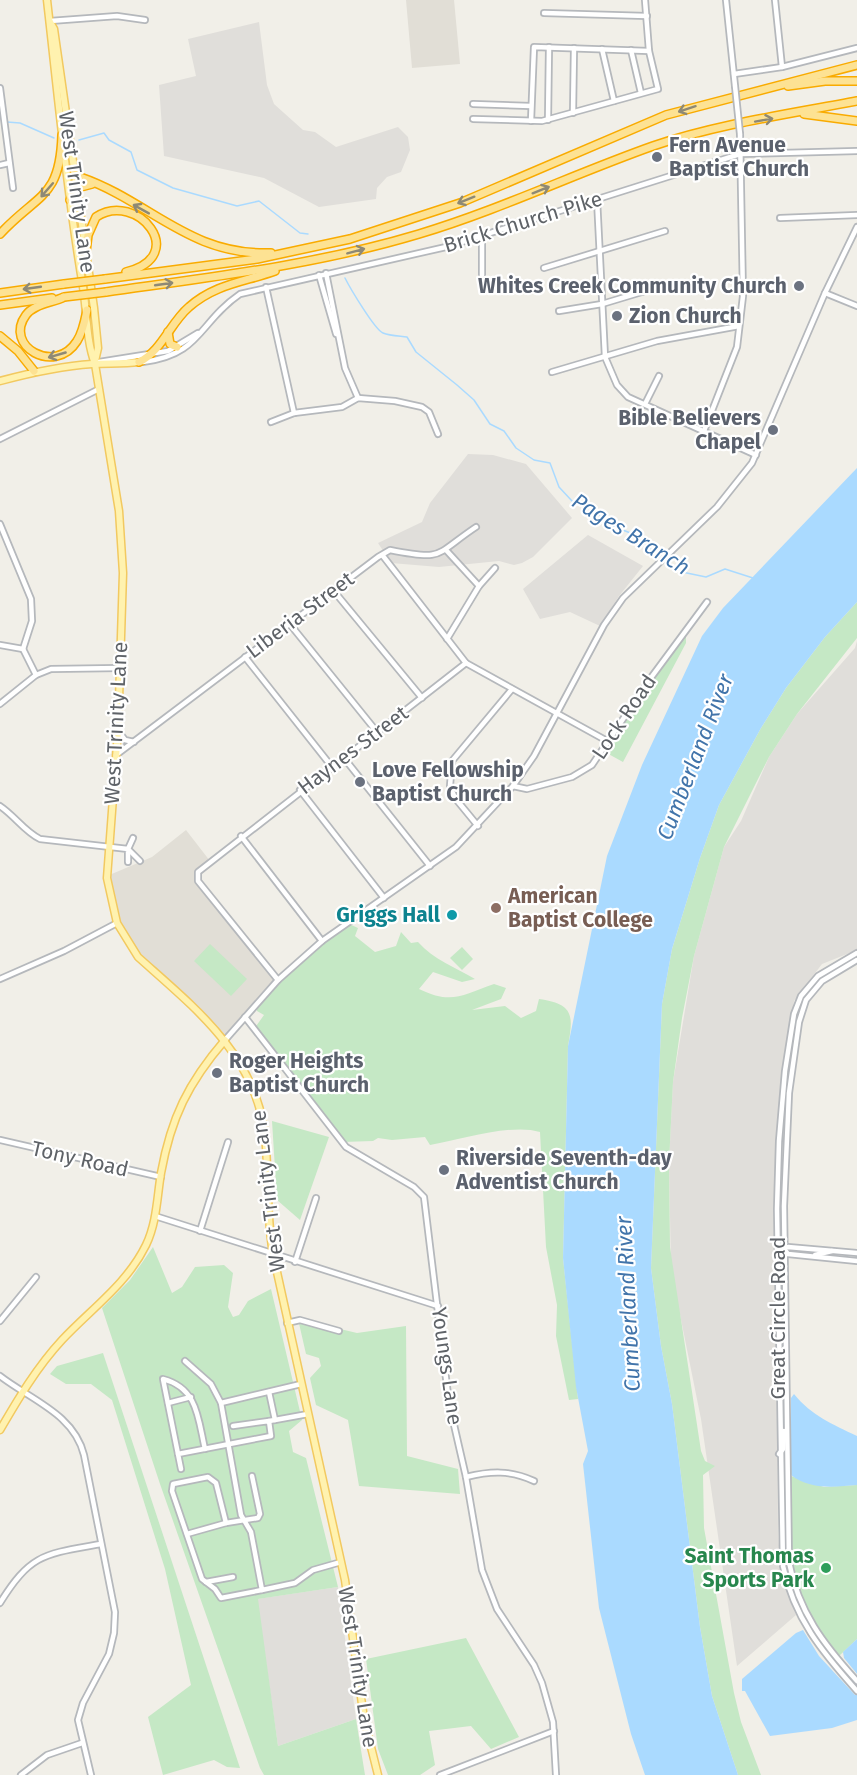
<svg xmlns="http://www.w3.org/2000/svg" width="857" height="1775" viewBox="0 0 857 1775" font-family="'Fira Sans',sans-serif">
<rect width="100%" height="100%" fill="#f1efe8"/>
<g fill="#e0deda">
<path d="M259,22L267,85L274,104L303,130L315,132L336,147L398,127L408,137L410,150L401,172L387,177L377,188L376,199L319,207L264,178L164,156L159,85L196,76L188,39Z"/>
<path d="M468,454L493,455L526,464L572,518L533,557L522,563L514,565L499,561L439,567L391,563L378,543L422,522L430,503Z"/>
<path d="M588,535L643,566L619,596L600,626L570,612L540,619L523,589Z"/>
<path d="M857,641V950L822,964L794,1001L776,1151L778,1536L782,1576L796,1615L737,1666L701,1419L671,1270L669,1163L673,1082L694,956L724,847L741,821L769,757L797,714L855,648Z"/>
<path d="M338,1587L356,1719L278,1746L257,1599Z"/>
</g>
<g fill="#e1ded6">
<path d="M406,0H454L460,64L412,68Z"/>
<path d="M186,830L210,861L196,877L278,980L225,1040L138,957L117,923L107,876L152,857Z"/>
</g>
<g fill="#c5e8c5">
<path d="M857,602V638L797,714L769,757L724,847L694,956L682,1018L673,1082L669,1163L670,1247L701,1451L705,1461L715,1466L703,1475L704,1528L734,1693L741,1722L761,1775H738L712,1696L700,1627L672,1404L661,1346L651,1268L662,1004L672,949L700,858L719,805L761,728L786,688L825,637Z"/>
<path d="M690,625L692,627L686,636V643L623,762L603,751L650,679Z"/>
<path d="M347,923L358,928L355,936L375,952L396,946L401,932L411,943L418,942C434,960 455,967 475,979L462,982L433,972L419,989C452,1005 462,995 494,984L506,988L501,999L472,1010L505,1006L521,1018L536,1011L539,999C573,1004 574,1014 568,1046L563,1258L578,1399L569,1400L556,1336L557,1305L546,1247L540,1132C511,1123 461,1140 430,1145L425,1137L392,1140L378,1138L373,1141L342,1142L254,1029L264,1015L257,1011V1007L276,986L278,980Z"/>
<path d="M210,944L247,979L231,996L194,961Z"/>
<path d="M462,947L473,959L462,970L450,958Z"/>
<path d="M272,1121L329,1137L300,1220L277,1200Z"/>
<path d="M153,1247L172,1293L182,1287L195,1267L224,1265L233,1273L228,1307L233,1317L239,1315L248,1301L271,1289L302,1420L289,1431L293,1452L306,1458L338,1587L258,1599L278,1746L356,1719L365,1775H264L260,1768L160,1484L102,1308L130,1280Z"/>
<path d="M298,1319L357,1333L406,1326L407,1456L458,1469L460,1494L359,1486L348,1420L316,1405L310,1378L321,1366L319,1358L306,1354Z"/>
<path d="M103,1353L240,1768L227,1767L214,1760L163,1775L148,1717L191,1685L165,1569L112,1400L91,1384H66L50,1374L57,1366Z"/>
<path d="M788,1475L824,1487L857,1485V1639L839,1656C829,1643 816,1629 808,1615C786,1572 789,1521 788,1475Z"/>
<path d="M466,1638L519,1737L491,1749L471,1726L429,1731L435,1765L420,1775H388L378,1749L366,1659Z"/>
</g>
<g fill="#aadaff">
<path d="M857,468V602L825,637L786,688L761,728L719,805L700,858L672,949L662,1004L651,1268L661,1346L672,1404L700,1627L712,1696L738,1775H645L631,1734L599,1608L583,1464L588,1451L576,1387L563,1258L568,1046L607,856L642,765L702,636L723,608Z"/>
<path d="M794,1394C812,1416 832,1424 857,1436V1485C835,1487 810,1490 791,1475V1398Z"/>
<path d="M803,1630L819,1656L855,1695L857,1694V1720L832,1728L770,1736L745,1691H742V1679L796,1633Z"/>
<path d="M857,1639V1674L844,1658L843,1652Z"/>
</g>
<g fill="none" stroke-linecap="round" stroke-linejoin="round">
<g stroke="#aadaff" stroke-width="1.5">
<path d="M7,122L20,123L54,138"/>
<path d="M79,140L104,133L109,140L131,152L137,170L173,188L237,206L259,201L300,233L308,234"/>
<path d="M345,278C350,288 375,330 383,333C390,336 400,336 407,337L416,352L457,385L474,400L490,424L504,431L516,448L534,460L550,463L559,487L572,501L591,507L610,525L633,534L669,564L682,572L706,577L725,569L753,578"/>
</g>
<defs>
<g id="minor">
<path d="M726,0L735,86"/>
<path d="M775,0L782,67"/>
<path d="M544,13L647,16"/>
<path d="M50,21L117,16L145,20"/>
<path d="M602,49L614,101"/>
<path d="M631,50L641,93"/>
<path d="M734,74L782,67L857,48"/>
<path d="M0,88L13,188"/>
<path d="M473,104L531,106"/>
<path d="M573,113L574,48"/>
<path d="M473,119L542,121L658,89L649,51L645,0"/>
<path d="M548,120L549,47"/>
<path d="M531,121L534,47L649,51"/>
<path d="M0,165L9,163"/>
<path d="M597,199L605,357L617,385L628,397L756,455"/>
<path d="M780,218L857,215"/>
<path d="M544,268L665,231"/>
<path d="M326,273L345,368L358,398"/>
<path d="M319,275L336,334"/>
<path d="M482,275V237"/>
<path d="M266,287L294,413"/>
<path d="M825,293L857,306"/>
<path d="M559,311L602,304L665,285H691"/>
<path d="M99,362L168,351L198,333"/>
<path d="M143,362C201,355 198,323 240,294L446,247L740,154L857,151"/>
<path d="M552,372L657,341L739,326"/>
<path d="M645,404L659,376"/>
<path d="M271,422L294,413L342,407L358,398L395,401L422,407L429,412L438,434"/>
<path d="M704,431L737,347L743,296L740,134"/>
<path d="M0,439L99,389"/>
<path d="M0,524L31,599L32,621L23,649"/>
<path d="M446,550L479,586"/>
<path d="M383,556L466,663L609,742"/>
<path d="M333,590L422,698"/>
<path d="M289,623L377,732"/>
<path d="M447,639L479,586L495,568"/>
<path d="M0,645L23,649"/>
<path d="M23,649L36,675"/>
<path d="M245,657L332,767"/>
<path d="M0,704L36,675L51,669L120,668"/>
<path d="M118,731L125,740L134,742"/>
<path d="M116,755L378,557L390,550C445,561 434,555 476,527"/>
<path d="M344,758L430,866"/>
<path d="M513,786L527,789L572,777L592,765L650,679L707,602"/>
<path d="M300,790L384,898"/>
<path d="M0,806C15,816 24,831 40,839L128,849V862"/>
<path d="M478,826L455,798L450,786L452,761L512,689"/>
<path d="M241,836L322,941"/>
<path d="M133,838L128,849L140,861"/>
<path d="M857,953L818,976L801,996L794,1014L785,1071L779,1141L777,1209L783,1566C794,1618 822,1652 857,1691"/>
<path d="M857,960L822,981L806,1000L799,1022L789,1093L784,1206L789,1562C798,1611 824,1645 857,1681"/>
<path d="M0,979L64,951L117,923"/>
<path d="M278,980L198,881V872L466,663"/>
<path d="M245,1017L346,1147L414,1187L424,1197L449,1403L466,1477L482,1570L497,1609L534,1665L542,1683L553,1722L556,1775"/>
<path d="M225,1040L278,980L322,941L456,847L513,786L534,756L604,625L623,598L717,507L752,463L825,293L857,227"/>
<path d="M0,1140L161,1177"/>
<path d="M155,1216L438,1306"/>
<path d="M200,1231L228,1142"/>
<path d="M783,1249L788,1247L857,1253"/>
<path d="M785,1250L788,1254L857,1261"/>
<path d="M815,1255L832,1251"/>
<path d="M295,1262L316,1198"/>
<path d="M0,1321L36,1277"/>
<path d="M287,1323L300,1320L339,1331"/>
<path d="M185,1361L211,1384L221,1403"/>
<path d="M0,1376C31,1400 74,1414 84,1455L115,1612L114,1633L109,1654L83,1703L78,1720L91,1775"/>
<path d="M301,1384L221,1403L241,1515L251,1532L262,1590L295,1583L313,1570L341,1562"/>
<path d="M168,1403L191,1397"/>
<path d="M275,1420L308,1414"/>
<path d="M269,1421L275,1420L269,1392"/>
<path d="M178,1454L163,1379C198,1388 198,1419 205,1449"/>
<path d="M779,1454L783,1449L784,1431"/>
<path d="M181,1469L178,1454L271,1436L269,1421L233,1426"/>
<path d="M252,1476L260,1514L258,1518L226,1523L216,1483L208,1477L173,1484L172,1491L202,1579L215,1589L221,1598L262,1590"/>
<path d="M466,1477C491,1471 510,1470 534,1481"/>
<path d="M187,1534L226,1523"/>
<path d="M206,1582L233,1577"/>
<path d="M0,1603C31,1553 45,1554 101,1544"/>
<path d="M21,1775L47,1755L82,1743"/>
<path d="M440,1775L554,1731"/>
</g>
<g id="major">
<path d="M47,0C58,96 67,192 83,287C87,312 86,340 95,364L119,511L123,573L118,731L107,878L117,923L138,957C195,1008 255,1054 265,1135C269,1174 266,1214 273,1254L345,1580L364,1719L378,1775"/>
<path d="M50,22L54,29L94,308L98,348L95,361"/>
<path d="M0,381C30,373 61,366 92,364C108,363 123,364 139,362"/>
<path d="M0,1430C18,1399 37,1367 62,1340C91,1309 127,1284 146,1245C157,1222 157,1197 161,1173C171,1118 188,1083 225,1040"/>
</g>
<g id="highway">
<path d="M788,86L825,81H857"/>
<path d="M804,114L857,121"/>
<path d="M74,170L80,177C150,201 189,256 271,253"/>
<path d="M70,200L77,188L92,184"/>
<path d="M0,234C38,193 60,199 62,135"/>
<path d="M86,252L88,235L96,217C137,190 191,256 126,272"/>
<path d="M105,279L257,259L350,239L460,203L666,115L857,65"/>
<path d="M106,292C211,277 316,265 419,234C499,210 574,174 653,146C718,124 789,114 857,101"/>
<path d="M0,293L64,284"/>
<path d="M64,297C52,303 34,304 26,315C3,346 55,376 77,341C83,332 85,320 87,310"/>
<path d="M0,305L52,298"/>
<path d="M168,332L170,344L177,347"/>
<path d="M0,336L18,351L34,371"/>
<path d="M139,362C162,351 170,323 189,307C215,284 244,282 275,271"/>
</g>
</defs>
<use href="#minor" stroke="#b5b8bc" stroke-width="8"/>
<use href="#major" stroke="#f2c960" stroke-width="9"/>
<use href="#highway" stroke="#f9ab00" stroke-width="10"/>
<use href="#minor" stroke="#fff" stroke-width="4.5"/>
<use href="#major" stroke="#fff2af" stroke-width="6"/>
<use href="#highway" stroke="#fde293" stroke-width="7"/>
<defs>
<path id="minor-bridge" d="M735,86L740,134"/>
<g id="highway-bridge">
<path d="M64,284L105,279"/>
<path d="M64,297L106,292"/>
</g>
</defs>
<use href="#minor-bridge" stroke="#b5b8bc" stroke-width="8" stroke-linecap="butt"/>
<use href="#highway-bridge" stroke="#f9ab00" stroke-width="10" stroke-linecap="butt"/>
<use href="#minor-bridge" stroke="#fff" stroke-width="4.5"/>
<use href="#highway-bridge" stroke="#fde293" stroke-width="7"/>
</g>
<defs><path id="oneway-shaft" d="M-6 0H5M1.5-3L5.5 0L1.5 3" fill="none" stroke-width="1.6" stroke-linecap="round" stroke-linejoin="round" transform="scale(1.5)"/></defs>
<g stroke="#8e8975">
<use href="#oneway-shaft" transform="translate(687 109) rotate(162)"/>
<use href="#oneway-shaft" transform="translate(764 120) rotate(-10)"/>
<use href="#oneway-shaft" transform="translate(47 190) rotate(131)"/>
<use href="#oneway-shaft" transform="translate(541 190) rotate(-22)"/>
<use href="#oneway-shaft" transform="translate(466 200) rotate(158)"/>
<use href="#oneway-shaft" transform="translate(141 209) rotate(-151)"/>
<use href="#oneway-shaft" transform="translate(356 251) rotate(-15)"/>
<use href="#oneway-shaft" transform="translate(164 284) rotate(-8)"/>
<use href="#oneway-shaft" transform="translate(32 288) rotate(172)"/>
<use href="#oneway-shaft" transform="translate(57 355) rotate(164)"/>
</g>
<g fill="#6b7280" stroke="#fff" stroke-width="2">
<circle cx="657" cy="157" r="6"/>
<circle cx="799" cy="286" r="6"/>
<circle cx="617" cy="316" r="6"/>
<circle cx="773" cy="430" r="6"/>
<circle cx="360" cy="782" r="6"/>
<circle cx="217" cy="1073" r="6"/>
<circle cx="444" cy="1170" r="6"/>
</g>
<circle fill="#8d6e63" stroke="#fff" stroke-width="2" cx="496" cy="908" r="6"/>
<circle fill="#0f9aa8" stroke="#fff" stroke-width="2" cx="452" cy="915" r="6"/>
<circle fill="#2e9e5b" stroke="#fff" stroke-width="2" cx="826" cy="1568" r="6"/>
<g text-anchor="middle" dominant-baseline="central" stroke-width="4.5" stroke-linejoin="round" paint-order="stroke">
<g font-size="21" font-weight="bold" fill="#5b616d" stroke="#fff" text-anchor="start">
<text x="669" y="145">Fern Avenue<tspan x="669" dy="24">Baptist Church</tspan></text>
<text x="787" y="286" text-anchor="end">Whites Creek Community Church</text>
<text x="629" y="316">Zion Church</text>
<text x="761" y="418" text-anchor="end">Bible Believers<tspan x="761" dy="24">Chapel</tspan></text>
<text x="372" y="770">Love Fellowship<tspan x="372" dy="24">Baptist Church</tspan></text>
<text x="229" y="1061">Roger Heights<tspan x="229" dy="24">Baptist Church</tspan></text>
<text x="456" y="1158">Riverside Seventh-day<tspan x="456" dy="24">Adventist Church</tspan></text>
</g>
<g font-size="21" fill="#5f6368" stroke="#fff">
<text transform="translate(77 192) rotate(82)">West Trinity Lane</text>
<text transform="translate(523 222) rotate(-17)">Brick Church Pike</text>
<text transform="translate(300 615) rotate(-37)">Liberia Street</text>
<text transform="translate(624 717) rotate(-56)">Lock Road</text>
<text transform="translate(116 723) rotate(-87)">West Trinity Lane</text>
<text transform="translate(353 750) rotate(-37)">Haynes Street</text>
<text transform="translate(80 1159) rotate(13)">Tony Road</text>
<text transform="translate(268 1191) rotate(-97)">West Trinity Lane</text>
<text transform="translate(778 1318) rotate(-90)">Great Circle Road</text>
<text transform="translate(447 1366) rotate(82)">Youngs Lane</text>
<text transform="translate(358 1667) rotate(81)">West Trinity Lane</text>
</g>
<g font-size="21" font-weight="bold" fill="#785e54" stroke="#fff" text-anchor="start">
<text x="508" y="896">American<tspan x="508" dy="24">Baptist College</tspan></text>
</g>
<g font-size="21" font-weight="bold" fill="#0d838f" stroke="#fff" text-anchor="end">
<text x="440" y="915">Griggs Hall</text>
</g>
<g font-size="21" font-weight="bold" fill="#27864d" stroke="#fff" text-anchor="end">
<text x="814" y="1556">Saint Thomas<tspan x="814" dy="24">Sports Park</tspan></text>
</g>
<g font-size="22" font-style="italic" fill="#4174aa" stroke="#fff">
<text transform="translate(631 534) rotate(32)">Pages Branch</text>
<text transform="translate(695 757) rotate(-69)">Cumberland River</text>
<text transform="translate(628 1304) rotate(-93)">Cumberland River</text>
</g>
</g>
</svg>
